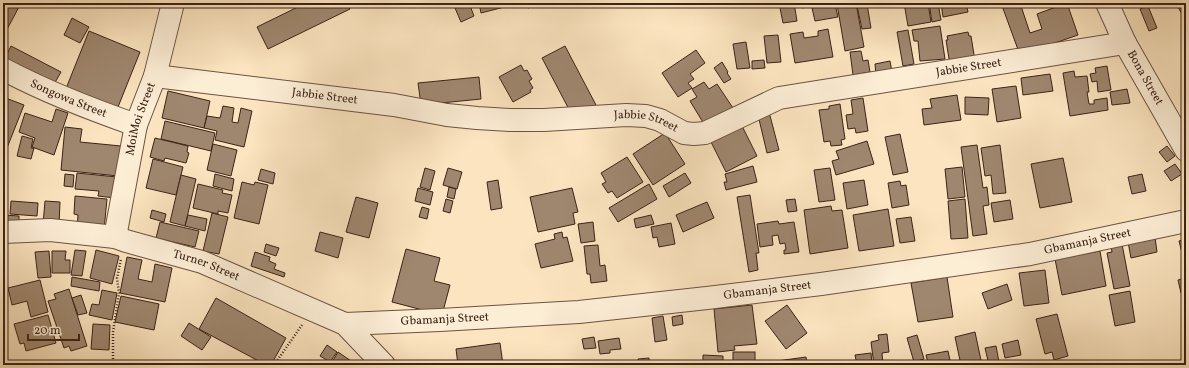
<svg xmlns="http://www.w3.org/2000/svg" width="1189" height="368" viewBox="0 0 1189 368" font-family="Vollkorn,serif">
<rect width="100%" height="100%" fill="#fbe4bf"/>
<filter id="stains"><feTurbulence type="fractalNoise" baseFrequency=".005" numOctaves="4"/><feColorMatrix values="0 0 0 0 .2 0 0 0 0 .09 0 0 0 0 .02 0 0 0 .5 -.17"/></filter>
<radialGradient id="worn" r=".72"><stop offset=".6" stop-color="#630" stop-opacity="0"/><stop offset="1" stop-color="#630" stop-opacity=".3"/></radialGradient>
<g fill="#9f876f" stroke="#3c2318">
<path d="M3,3H21L3,37Z"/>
<path d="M306,3H347L350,9L268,49L257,27Z"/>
<path d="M467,3H469L474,16L461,22L455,8Z"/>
<path d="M479,3H520L481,13Z"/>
<path d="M526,3H541L528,8Z"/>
<path d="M779,3H794L797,21L783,23Z"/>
<path d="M801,3H827L802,8Z"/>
<path d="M843,3H856L864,47L845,51L837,4Z"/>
<path d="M904,3H928L931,22L908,26Z"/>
<path d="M929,3H938L941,20L932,22Z"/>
<path d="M941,3H966L968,12L943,17Z"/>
<path d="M1001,3H1020L1030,33L1042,29L1037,14L1067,3L1078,35L1020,55Z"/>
<path d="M1184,3H1186V14L1183,16L1178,7Z"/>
<path d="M835,4L838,17L815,21L812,8Z"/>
<path d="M867,4L871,28L862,29L857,6Z"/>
<path d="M1148,6L1157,28L1149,31L1140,9Z"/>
<path d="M72,18L89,27L80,43L64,35Z"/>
<path d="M940,26L945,59L920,61L918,41H914L912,30Z"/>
<path d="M828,29L833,57L795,63L790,34L803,32L804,38L818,36V31Z"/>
<path d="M908,30L914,64L903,66L897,32Z"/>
<path d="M89,31L140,52L116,112L65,91Z"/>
<path d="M968,32L969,36H971L975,61L950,65L946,40H948L947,36Z"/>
<path d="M778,35L781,62L767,63L764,36Z"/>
<path d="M746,42L750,68L737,69L733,44Z"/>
<path d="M11,46L61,72L53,86L4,60Z"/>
<path d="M565,46L596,105L573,117L542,58Z"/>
<path d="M696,50L705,63L690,74L694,79L688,83L692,88L678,97L662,73Z"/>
<path d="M861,51L863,61L868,60L870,72L853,75L850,52Z"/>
<path d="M764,60L765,68L752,69V61Z"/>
<path d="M890,61L892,72L876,75L875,64Z"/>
<path d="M722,62L728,72L727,73L731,79L724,83L714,68Z"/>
<path d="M521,65L524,71L527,70L532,79L529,81L533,88L530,90L531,92L513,102L499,77Z"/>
<path d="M1107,66L1111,90L1098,92L1097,81L1092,82L1090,74L1096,73L1095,68Z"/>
<path d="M1074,71L1075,77L1087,76L1089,92H1087L1089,104H1094V100L1107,98L1108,110L1070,116L1063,73Z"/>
<path d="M1050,74L1053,91L1023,95L1021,78Z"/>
<path d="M479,77L481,99L421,105L418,83Z"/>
<path d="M704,82L709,89L717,84L735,111L707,129L690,101L697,97L692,89Z"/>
<path d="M1016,86L1021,118L997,122L992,89Z"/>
<path d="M1127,89L1130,103L1112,105L1110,92Z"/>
<path d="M168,91L210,101L204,128L162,118Z"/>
<path d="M957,95L961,120L924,125L922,109L932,108L930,99Z"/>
<path d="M3,97L24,105L5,153L3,152Z"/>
<path d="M965,97L989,98L988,115L965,114Z"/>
<path d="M863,98L868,131L856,133L855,128L848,129L846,115L853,114L851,100Z"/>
<path d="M840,104L845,139L841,140L842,145L831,146L830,141L824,142L819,110L829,109V106Z"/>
<path d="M223,106L234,108L232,122L238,123L241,108L252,111L244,147L215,140L217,131L204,128L207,116L220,118Z"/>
<path d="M56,109L68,113L54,155L32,147L35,138L19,132L25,113L52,122Z"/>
<path d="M769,112L779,150L767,153L758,115Z"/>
<path d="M165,121L215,133L211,151L161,139Z"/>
<path d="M742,126L757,156L726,172L711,142Z"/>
<path d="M65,127L82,129L80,142L121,146L118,176L61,170Z"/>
<path d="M665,133L685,164L653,185L633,154Z"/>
<path d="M900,134L908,172L893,175L885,137Z"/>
<path d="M22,136L33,139L31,148H34L31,159L17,156Z"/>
<path d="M155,138L188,146L187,152L189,153L186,163L165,158L164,161L150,157Z"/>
<path d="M867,141L874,164L836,175L832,161L839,159L836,151Z"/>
<path d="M213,144L237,150L231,176L207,170Z"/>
<path d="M977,145L983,188L987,187L989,205L983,206L987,234L973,236L961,147Z"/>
<path d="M1000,145L1006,193L993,194L991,175L985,176L981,148Z"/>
<path d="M1167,146L1175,156L1167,162L1159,152Z"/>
<path d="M627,157L643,182L617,198L612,191L608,193L602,184L606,182L601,173Z"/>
<path d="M1063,158L1072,202L1040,208L1031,164Z"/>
<path d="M153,159L183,167L176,195L146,188Z"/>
<path d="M1175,164L1182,174L1171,181L1164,171Z"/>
<path d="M753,166L757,182L726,190L724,182H727L725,174Z"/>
<path d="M962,167L965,197L948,199L945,169Z"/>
<path d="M425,168L435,171L430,190L420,187Z"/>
<path d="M448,168L462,172L457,189L443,185Z"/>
<path d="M830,168L835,200L819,202L814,170Z"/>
<path d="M261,169L275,173L273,184L258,180Z"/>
<path d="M77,173L117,177L115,198L98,196L99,191L75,189Z"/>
<path d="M685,173L691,183L669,197L663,186Z"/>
<path d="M65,174L74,175L73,187L64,186Z"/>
<path d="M215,174L234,179L232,191L213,186Z"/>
<path d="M1142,174L1146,191L1132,194L1128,177Z"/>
<path d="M181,175L196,179L185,226L170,222Z"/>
<path d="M498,180L502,208L491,210L487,182Z"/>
<path d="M864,180L868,205L847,209L843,183Z"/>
<path d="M900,181L901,186L906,185L909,205L892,208L888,183Z"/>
<path d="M242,182L254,185L255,182L268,185L259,224L234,218Z"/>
<path d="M198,184L223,190L222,193L232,195L228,213L218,211V214L193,208Z"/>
<path d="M649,184L657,199L618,222L609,208Z"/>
<path d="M449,187L456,189L454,199L447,197Z"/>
<path d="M418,188L433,192L430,205L415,201Z"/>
<path d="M572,188L578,212L573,213L575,224L538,232L530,197Z"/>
<path d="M750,195L759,253H756L758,270L749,272L737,197Z"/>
<path d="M75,196L107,199L104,230L77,228L78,215L74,214Z"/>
<path d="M356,197L378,203L369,238L346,232Z"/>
<path d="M446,199L453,201L450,213L443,211Z"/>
<path d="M795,199L797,211L788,212L786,200Z"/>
<path d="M965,199L968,238L951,239L948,201Z"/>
<path d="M1010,200L1013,219L994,222L991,203Z"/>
<path d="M11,201L38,203L37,216L10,214Z"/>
<path d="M45,201L60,202L59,225L43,224Z"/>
<path d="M707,202L714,218L683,232L676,215Z"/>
<path d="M831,206L832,211L842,210L848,248L810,254L804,210Z"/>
<path d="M422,207L429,209L427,219L419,217Z"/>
<path d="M888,209L894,246L859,251L853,215Z"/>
<path d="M152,210L166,214L164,222L150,218Z"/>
<path d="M212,213L228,217L219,254L203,251Z"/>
<path d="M3,215L19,216V228L3,227Z"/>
<path d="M188,215L207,219L205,231L185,226Z"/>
<path d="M651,215L654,224L636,228L634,219Z"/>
<path d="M911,217L915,241L900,243L896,219Z"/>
<path d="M778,221L779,224L794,222L799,252L784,254V250H786L785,243L780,244L778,235L772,236L773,245L760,247L757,224Z"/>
<path d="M160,222L199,231L195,247L156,238Z"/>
<path d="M593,222L595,241L581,243L578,224Z"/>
<path d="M671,223L675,244L659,247L657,237L653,238L651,227Z"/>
<path d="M320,232L343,238L338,258L315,251Z"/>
<path d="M562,232L563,238L567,237L573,261L541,268L535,244L555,239L554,234Z"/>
<path d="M1155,237L1157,252L1131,258L1128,242Z"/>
<path d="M1186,239V260L1184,261L1179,241Z"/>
<path d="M266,244L279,248L276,256L264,252Z"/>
<path d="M1122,244L1130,286L1114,289L1107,253L1112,252L1111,246Z"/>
<path d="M598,245L600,266L605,265L607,281L591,283L590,274H587L584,246Z"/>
<path d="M406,249L440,258L434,281L450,285L442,315L392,302Z"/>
<path d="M75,250L86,251L82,276L71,275Z"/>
<path d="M96,250L119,256L112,284L90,278Z"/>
<path d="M49,251L51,277L38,278L35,252Z"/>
<path d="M52,251H66L65,260H70V273H52Z"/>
<path d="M1100,251L1106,286L1062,295L1055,259Z"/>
<path d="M255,252L270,257L269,261L276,264L274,269L285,273L284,277L251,266Z"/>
<path d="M127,257L142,260L138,279L152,282L155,264L172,268L165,302L120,293Z"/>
<path d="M1045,270L1049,303L1024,306L1019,273Z"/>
<path d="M72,277L100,282L99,291L71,286Z"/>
<path d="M947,277L953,317L918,322L911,283Z"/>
<path d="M1186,278V292L1181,293L1178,280Z"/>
<path d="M40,280L48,312L31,317L27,301L12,305L8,288Z"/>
<path d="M1007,284L1012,300L988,309L982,293Z"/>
<path d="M69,289L87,346L71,351L69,346L64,348L48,301L56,299L54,294Z"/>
<path d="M102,290L117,293L112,320L89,315L92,304L99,305Z"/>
<path d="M1130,291L1135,322L1115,326L1109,295Z"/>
<path d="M81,295L87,313L78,315L72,298Z"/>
<path d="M121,296L159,304L154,330L115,322Z"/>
<path d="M216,298L286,338L271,365H266L199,329Z"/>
<path d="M752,305L757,344L734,346L735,350L718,352L714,309Z"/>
<path d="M787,305L807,333L786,349L765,321Z"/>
<path d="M1057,314L1068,356L1054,360L1052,352L1045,354L1036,319Z"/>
<path d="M48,315L56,343L26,351L24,343L20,344L14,324Z"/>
<path d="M682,315L683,324L673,326L672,317Z"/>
<path d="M663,316L667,340L655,342L652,318Z"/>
<path d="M189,323L211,337L202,350L181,336Z"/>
<path d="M93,324L110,325L109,350L91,349Z"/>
<path d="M975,332L982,365H961L955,337Z"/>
<path d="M887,334L889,352L882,353L883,365H874L871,342L879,340L878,335Z"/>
<path d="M917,335L924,359L914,362L907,338Z"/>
<path d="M594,337L596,348L584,349L582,339Z"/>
<path d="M619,338L621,349L610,350V353L600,354L598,341Z"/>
<path d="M1018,340L1021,355L1005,358L1002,344Z"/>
<path d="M500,343L503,365H458L456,349Z"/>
<path d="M327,345L337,352L330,362L320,356Z"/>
<path d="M996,346L999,362L989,365L985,348Z"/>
<path d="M948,351L951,365H918L928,363L926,355Z"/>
<path d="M338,352L357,365H336L332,362Z"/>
<rect x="733" y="352" width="22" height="13"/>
<path d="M871,353L872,365H857L855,355Z"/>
<path d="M703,355L723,356V365H703Z"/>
<path d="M806,357L807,365H770V362Z"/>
<path d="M649,358V365H639L638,359Z"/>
<path d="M1046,361L1047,365H1026Z"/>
</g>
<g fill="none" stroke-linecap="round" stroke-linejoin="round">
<defs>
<g id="minor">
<path id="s1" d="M1107,3L1125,43L1186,150"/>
<path id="s2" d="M3,69C46,92 90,109 136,125"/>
<path id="s3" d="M155,76L394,105L447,115L477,118L510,120H544L626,115L646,116L660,120L684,133L694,134L705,133L779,98L1125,43"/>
<path id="s4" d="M3,232L50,230L115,237L126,241L202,262L345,324L384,365"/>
<path id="s5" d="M115,237L136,125L155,76L173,3"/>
<path id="s6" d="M345,324L440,320L579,312L707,298L821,284L1030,254L1186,221"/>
</g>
</defs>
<use href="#minor" stroke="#6c5342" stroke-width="24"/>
<g stroke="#3c2318" stroke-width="2.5" stroke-dasharray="1 2" stroke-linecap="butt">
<path d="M113,365V332L119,293L117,278L121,259"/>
<path d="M274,365L302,325"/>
</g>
<use href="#minor" stroke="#fcedd5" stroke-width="22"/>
</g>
<g text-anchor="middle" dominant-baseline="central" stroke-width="3" stroke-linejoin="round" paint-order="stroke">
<g font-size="12" fill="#3c2318" stroke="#fcedd5">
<text stroke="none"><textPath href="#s3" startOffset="831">Jabbie Street</textPath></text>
<text stroke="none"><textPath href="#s1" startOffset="84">Bona Street</textPath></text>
<text stroke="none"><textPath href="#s3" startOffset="171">Jabbie Street</textPath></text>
<text stroke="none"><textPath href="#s2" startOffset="72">Songowa Street</textPath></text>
<text stroke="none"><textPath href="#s5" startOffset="121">MoiMoi Street</textPath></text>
<text stroke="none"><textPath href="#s3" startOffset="495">Jabbie Street</textPath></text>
<text stroke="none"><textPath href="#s6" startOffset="748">Gbamanja Street</textPath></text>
<text stroke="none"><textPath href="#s4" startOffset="208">Turner Street</textPath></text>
<text stroke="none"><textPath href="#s6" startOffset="424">Gbamanja Street</textPath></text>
<text stroke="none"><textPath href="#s6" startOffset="100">Gbamanja Street</textPath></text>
</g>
</g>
<rect width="1189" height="368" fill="none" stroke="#fbe4bf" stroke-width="16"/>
<rect x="4" y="4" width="1181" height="360" fill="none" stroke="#3c2318" stroke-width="2"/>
<rect x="8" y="8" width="1173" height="352" fill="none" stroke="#3c2318"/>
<path d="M28 334v6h51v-6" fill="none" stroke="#3c2318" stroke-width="2"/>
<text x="34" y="334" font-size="12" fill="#3c2318" stroke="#fcedd5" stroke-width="3" paint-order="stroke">20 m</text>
<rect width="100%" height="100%" filter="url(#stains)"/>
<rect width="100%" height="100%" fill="url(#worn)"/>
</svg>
